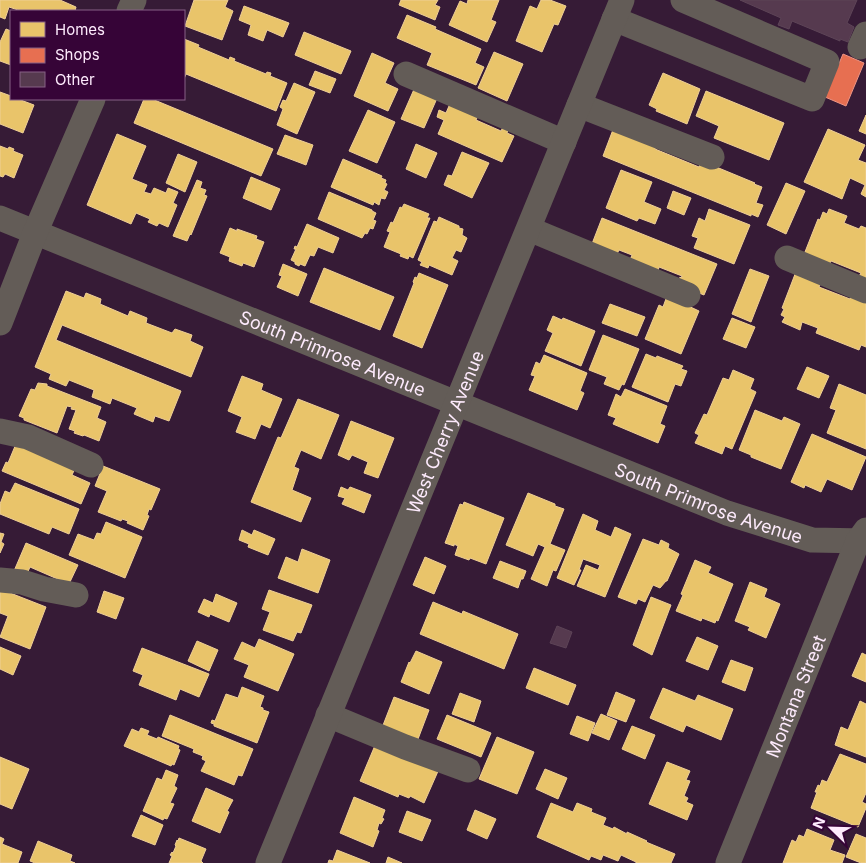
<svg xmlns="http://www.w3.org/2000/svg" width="866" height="863" viewBox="0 0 866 863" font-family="Inter,sans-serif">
<rect width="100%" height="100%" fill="#361b36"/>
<g fill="#e9c46a" stroke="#efcf96">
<path d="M0,0H60L76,7L75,11H21L9,7L5,19L0,17Z"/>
<path d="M194,0H228L225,7L233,11L222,40L185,26Z"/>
<path d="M401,0H438L435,5L440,7L435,20L399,5Z"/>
<path d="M468,0H499L491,20L496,22L487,42L449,25L460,1L467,4Z"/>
<path d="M541,0H550L566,6L558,25L554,24L542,52L516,41L530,6L537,9Z"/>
<path d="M244,6L289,23L283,37L267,30L263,41L248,35L251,25L239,20Z"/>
<path d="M407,15L436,27L435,29L481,49L475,63L484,67L476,85L427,65L432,53L397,38Z"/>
<path d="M6,29L11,31V65L0,61V42Z"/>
<path d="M304,32L351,51L341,74L295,55Z"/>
<path d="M184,39L199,45L198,47L229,60L230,57L235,59L234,61L266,74L267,72L271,73L270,76L287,83L276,111L186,74L184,79Z"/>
<path d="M494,52L523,64L507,101L478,88Z"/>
<path d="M372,53L394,63L385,83L398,89L388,111L354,96Z"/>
<path d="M315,71L336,79L330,93L309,85Z"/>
<path d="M663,73L700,89L687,124L656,111L657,109L649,105Z"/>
<path d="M294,83L315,92L297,134L277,125L283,109L280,107L283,100L286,101Z"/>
<path d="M415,87L438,96L424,128L401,119Z"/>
<path d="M706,91L784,123L769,160L714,138L719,126L696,116Z"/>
<path d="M0,92L11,96V99H18L34,105L23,133L0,124Z"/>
<path d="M144,99H152L273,149L261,176L134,123Z"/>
<path d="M452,99L480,111L476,120L501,131L503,127L508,130L507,133L514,136L502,162L438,134L444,120L437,117L439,110L446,113Z"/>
<path d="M368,110L395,122L377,163L349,151Z"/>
<path d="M866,115V134L859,131Z"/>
<path d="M614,127L656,145L655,149L699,167L701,162L709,164L755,183L754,184L762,187L756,203L763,205L758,217L751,214V216L603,156Z"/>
<path d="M828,129L865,145L858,160L866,163V197L861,194L865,185L850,178L842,199L804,182Z"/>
<path d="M117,134L146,146L132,179L147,185L144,192L151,194L154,188L166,193L168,188L178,192L173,203L177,205L168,227L159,223L157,226L148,222L150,219L136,213L131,224L87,205Z"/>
<path d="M285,135L313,145L306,165L277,154Z"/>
<path d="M416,144L437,153L426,178L406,169Z"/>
<path d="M0,146L8,149L9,147L14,149L13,151L23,155L14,178L5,174L3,177L0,176Z"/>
<path d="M462,152L489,163L472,198L444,185L448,175L452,176Z"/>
<path d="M178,154L197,162L185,192L166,183Z"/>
<path d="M343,159L382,176L381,178L386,180L385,183L387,184L384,190L388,192L385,199L381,198L379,205L374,202L373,205L331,187Z"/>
<path d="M621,170L652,182L644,202L661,209L655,224L639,218L637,221L606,208Z"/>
<path d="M251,177L280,189L271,210L243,198Z"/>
<path d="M197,180L202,182L200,188L206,190L204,195L207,196L191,235L190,234L187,241L173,236Z"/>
<path d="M786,183L805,191L786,234L767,225Z"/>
<path d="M673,191L691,198L684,215L667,208Z"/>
<path d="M329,192L372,210V211L376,213L373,220L376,221L373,229L370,228L367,234L365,233L362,238L318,219Z"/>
<path d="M404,204L429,214L427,218H430L413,258L409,256L408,259L400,256L401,254L384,247L390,232L387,231L391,222L393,223L400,207L402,208Z"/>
<path d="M709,209L750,225L734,264L694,248L698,238L692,236L699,218L705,221Z"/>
<path d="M829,209L847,216L844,223L859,229L861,226L866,228V279L859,276L861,273L831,261L828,267L803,257L818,219L820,220L823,212L827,214Z"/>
<path d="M439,217L459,226V228L463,229L462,235L467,238L461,252L456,250L452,258L458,261L452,275L429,265L428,268L420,265L422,262L418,260L434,221L437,222Z"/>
<path d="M602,218L717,264L704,295L679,285L678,283L680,277L681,278L682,276L659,267L658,271L630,260L632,255L619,250L615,258L590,249Z"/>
<path d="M307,224L339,238L333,253L318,247L314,256L310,255L305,266L300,264L299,266L295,264V262L291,260L296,249H294L295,246L297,247Z"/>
<path d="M230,228L237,231V229L257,236L256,239L264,242L254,267L243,263L242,266L229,261L230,257L220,253Z"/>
<path d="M283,264L307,274L298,296L277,287L282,276L279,275Z"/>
<path d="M324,268L394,297L380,330L310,302Z"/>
<path d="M750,269L769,276L751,322L732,314Z"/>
<path d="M797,269L822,280L819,287L850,299L851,297L866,303V347L861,345L859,350L816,333L818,328L802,322L800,330L782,322L785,317L781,315L784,309L782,308Z"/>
<path d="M419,273L448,285L422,348L393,336L414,283L413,282L415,277L417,278Z"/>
<path d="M66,291L84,298L86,293L101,299L100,304L128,316L130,311L147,318L146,323L172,333L175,329L192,335L190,341L203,347L191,377L62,325L56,340L181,391L169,421L155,416L153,422L134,414L137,408L112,398L110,404L92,397L94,390L69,380L66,386L49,379L51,374L35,367Z"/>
<path d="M667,296L699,311L681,354L645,339L659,305L663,307Z"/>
<path d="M610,304L645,317L637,336L602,323Z"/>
<path d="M553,316L562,320L563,318L595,331L581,366L545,351L553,333L547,330Z"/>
<path d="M732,318L755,327L746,348L723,339Z"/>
<path d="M603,335L639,349L624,385L622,384L619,390L604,384L607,377L589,370Z"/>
<path d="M646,354L656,358L657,356L683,366L681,369L687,371L681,386L675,384L668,402L632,387Z"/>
<path d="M544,355L587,373L580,391L584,393L577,410L529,390L535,376L531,375L536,362L540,364Z"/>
<path d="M807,367L829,376L819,398L797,389Z"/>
<path d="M733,370L754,379L750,389L756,392L732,449L725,446L722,454L695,443L699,435L695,433L704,414L707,415L723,378L729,380Z"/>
<path d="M242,376L263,384L261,390L282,399L270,428L261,424L255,439L236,432L242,417L228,411Z"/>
<path d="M38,383L47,384V386L101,407L97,418L106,422L99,441L84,435L83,436L74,433L75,431L69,429L76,410L71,409L72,407L67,406L57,433L24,420V418L19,416L31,389L35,390Z"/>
<path d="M839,384L866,395V449L827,433L836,410L830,408Z"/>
<path d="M625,389L667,406L660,424L665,426L658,443L613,424L616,418L608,415L616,394L621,397Z"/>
<path d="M298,399L339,415L321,459L301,450L294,467L299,469L292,490L311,498L301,522L251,502L278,437L281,438Z"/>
<path d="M755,410L782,421L784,417L800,424L781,469L751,457V455L739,450Z"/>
<path d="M351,421L394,438L378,478L364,473L368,462L352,455L349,460L338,455Z"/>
<path d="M812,434L866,457L852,490L827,479L821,492L805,485L804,488L791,482Z"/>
<path d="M18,439L76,466L72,475L90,483L81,504L2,471L6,462L8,463Z"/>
<path d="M103,466L160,489L151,510L149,509L147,515L149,516L143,530L127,523L128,521L122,519L121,521L98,512L107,491L95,486Z"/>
<path d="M15,483L79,509L69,534L52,527L49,534L0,514V504L5,491L10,493Z"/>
<path d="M341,487L348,490L350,487L371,495L364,513L342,504L345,498L338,496Z"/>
<path d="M528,493L555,504V506L564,509L550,544L565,550L556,571L553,570L547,586L531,579L545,547L538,544L533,556L506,545Z"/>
<path d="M464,502L504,518L486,564L470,558L469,560L455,555L458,546L454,544V546L445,543L460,504L463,505Z"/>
<path d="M583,514L598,521L595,530L611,537L615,527L631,534L605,597L577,586L586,565L598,570L600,565L583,559L579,570H581L574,585L557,578Z"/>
<path d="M106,522L142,537L125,578L69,555L78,534L94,540L97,533L101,534Z"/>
<path d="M242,530L252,535L254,530L275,539L268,555L248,547L249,544L239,540Z"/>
<path d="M0,533L4,534L1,542L4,544L0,553Z"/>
<path d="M643,539L659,545L661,540L669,544L668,548L679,554L667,581H666L660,588L653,585L645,602L638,599L636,604L618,597Z"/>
<path d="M26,543L78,565L69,584L30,567L26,576L14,571Z"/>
<path d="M302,549L330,560L318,593L278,578L286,557L298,562Z"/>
<path d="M425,557L446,566L434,594L413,585Z"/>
<path d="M695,560L711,567L708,573L733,584L718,621L716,620L715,623L702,618L701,621L676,611L683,595L681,594Z"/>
<path d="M500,561L526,571L523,579H521L518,588L493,578Z"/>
<path d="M750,582L767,589L764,597L780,604L766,638L748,630L750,627L735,621Z"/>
<path d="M0,589L46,607L30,649L0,637L8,616L0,613Z"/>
<path d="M269,590L312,605L301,633L297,632L293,641L263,630L270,612L262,609Z"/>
<path d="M104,591L124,598L116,619L97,612Z"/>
<path d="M216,594L237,603L229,622L210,614L209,617L198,612L204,599L213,603Z"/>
<path d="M651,597L671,605L652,655L633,645Z"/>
<path d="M433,602L462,614L463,611L518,634L504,669L420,634Z"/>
<path d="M697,637L718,646L708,670L686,661Z"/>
<path d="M259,639L294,654L278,691L244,677L249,665L234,659L242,642L255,648Z"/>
<path d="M197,641L218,650L209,671L188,661Z"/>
<path d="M0,647L21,656L13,675L0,669Z"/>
<path d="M142,648L209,674L199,697L180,689L176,700L139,685L143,675L133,671Z"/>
<path d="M416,651L442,662L429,694L401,682L409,662L410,663Z"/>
<path d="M862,653L866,655V682L852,676Z"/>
<path d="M731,660L753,668L745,691L722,682Z"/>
<path d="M534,668L576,685L568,705L526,688Z"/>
<path d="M242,687L264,696L260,707L263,708V710L269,712L257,743L214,726V724L211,723L212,720L215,721L226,694L238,698Z"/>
<path d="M663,688L695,701L698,695L733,709L721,740L686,725L683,732L650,718Z"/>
<path d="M616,692L635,700L626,722L607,715Z"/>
<path d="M460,693L481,701L474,722L452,714Z"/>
<path d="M394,697L429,710L415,747L380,733Z"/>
<path d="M860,701L866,704V757L835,745L841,727L848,730Z"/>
<path d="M601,714L617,721L609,740L592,733Z"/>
<path d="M170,715L253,749L242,776L238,775L234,785L201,771L206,761L202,759L203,756L193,752L194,749L162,736Z"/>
<path d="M447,715L491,733L481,757L437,739Z"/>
<path d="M577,716L595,723L588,741L570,734Z"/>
<path d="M632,726L655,735L645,759L622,749Z"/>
<path d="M141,728L149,731L147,735L157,739L158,737L179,746L178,749L180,750L174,765L172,764L171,766L124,746L132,729L139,732Z"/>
<path d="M497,737L534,752L517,794L479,779Z"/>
<path d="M376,743L439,769L424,803L410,796L409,798L399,794L398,797L360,781Z"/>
<path d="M840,754L866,764V793L862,802L866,804V808L858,827L811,808L817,792H815L818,785L820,786L822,780L827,782Z"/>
<path d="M0,757L29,769L12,809L0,804Z"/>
<path d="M667,762L690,771L686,780L690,781L684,796L688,798L686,802L693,805L687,820L649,804Z"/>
<path d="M545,769L567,778L558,799L536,789Z"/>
<path d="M166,770L178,775L174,786L177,788L170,803L174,804L167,819L164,818L163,820L143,811L157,778L162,780Z"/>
<path d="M206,788L233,800L227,811L229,812L220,833L192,821Z"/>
<path d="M354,797L385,810L382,818L384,819L381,824L379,823L377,830L379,831L373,847L340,833Z"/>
<path d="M551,803L573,812L577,803L592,809L591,812L606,818L603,825L613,829L614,827L627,834V832L647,841L646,842L675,854L671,863H636V862L621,855L618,861L603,855L601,860L591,856L589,860L537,837Z"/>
<path d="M475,810L496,819L487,839L467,830Z"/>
<path d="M407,811L431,820L422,841L399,832Z"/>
<path d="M141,815L163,825L155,845L132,836Z"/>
<path d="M807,829L834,840L830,850L845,855L842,863H783L792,840L796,842L799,835L804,837Z"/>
<path d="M856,834L866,838V863H861L846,857Z"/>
<path d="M0,837L4,839L2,844L22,852L18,863H0Z"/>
<path d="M179,838L206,849L201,861L203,863H169L172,856L170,855L172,852L173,853L176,846L175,845L177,840L178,841Z"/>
<path d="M38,841L72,855L70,861L75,863H35L30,861Z"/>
<path d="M337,850L370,863H328L329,860L333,861Z"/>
<path d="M388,857L402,863H386Z"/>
</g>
<path fill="#e76f51" stroke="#ee9484" d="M843,54L864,63L846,106L825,97Z"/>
<g fill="#563a4f" stroke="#5d4457">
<path d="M740,0H857L847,23L854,27L848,42L840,39V41L792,21L789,29L778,25L781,18Z"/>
<path d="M557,626L572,632L566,648L550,643Z"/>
</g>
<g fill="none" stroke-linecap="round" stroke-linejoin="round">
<g stroke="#635c57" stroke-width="25">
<path d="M129,11L134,0"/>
<path d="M614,19L812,99L827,62L683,0"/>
<path d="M860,47L866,34"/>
<path d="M406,74L564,142"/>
<path d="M579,105L712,157"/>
<path id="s1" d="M0,218L727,513L812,540L866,541"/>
<path d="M529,229L688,295"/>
<path d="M787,258L866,291"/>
<path d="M0,323L35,233L93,99"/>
<path d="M0,431L28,437L91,465"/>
<path d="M0,580L22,582L44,589L76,595"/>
<path d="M328,715L405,747L468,770"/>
<path id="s2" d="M268,863L622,0"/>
<path id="s3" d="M728,863L858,541L866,530"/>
</g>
</g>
<g text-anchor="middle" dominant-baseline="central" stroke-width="5" stroke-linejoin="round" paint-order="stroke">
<g font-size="18" fill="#fdeafc" stroke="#360437">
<text stroke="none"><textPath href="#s1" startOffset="359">South Primrose Avenue</textPath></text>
<text stroke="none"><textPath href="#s2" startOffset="466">West Cherry Avenue</textPath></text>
<text stroke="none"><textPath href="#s1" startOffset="764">South Primrose Avenue</textPath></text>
<text stroke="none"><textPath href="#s3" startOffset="180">Montana Street</textPath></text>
</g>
</g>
<rect x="10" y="10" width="175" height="90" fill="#360437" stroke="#866086"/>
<rect x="20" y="22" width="25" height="15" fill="#e9c46a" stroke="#866086"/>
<text x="55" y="35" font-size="15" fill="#fdeafc">Homes</text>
<rect x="20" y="48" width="25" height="15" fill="#e76f51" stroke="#866086"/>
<text x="55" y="60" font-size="15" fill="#fdeafc">Shops</text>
<rect x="20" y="72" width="25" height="15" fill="#563a4f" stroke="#866086"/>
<text x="55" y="85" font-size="15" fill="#fdeafc">Other</text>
<g transform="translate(831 828) rotate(293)" stroke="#360437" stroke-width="4" paint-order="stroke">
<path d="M0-4L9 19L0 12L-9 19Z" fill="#fdeafc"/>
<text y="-8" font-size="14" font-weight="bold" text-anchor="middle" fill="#fdeafc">N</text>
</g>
</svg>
